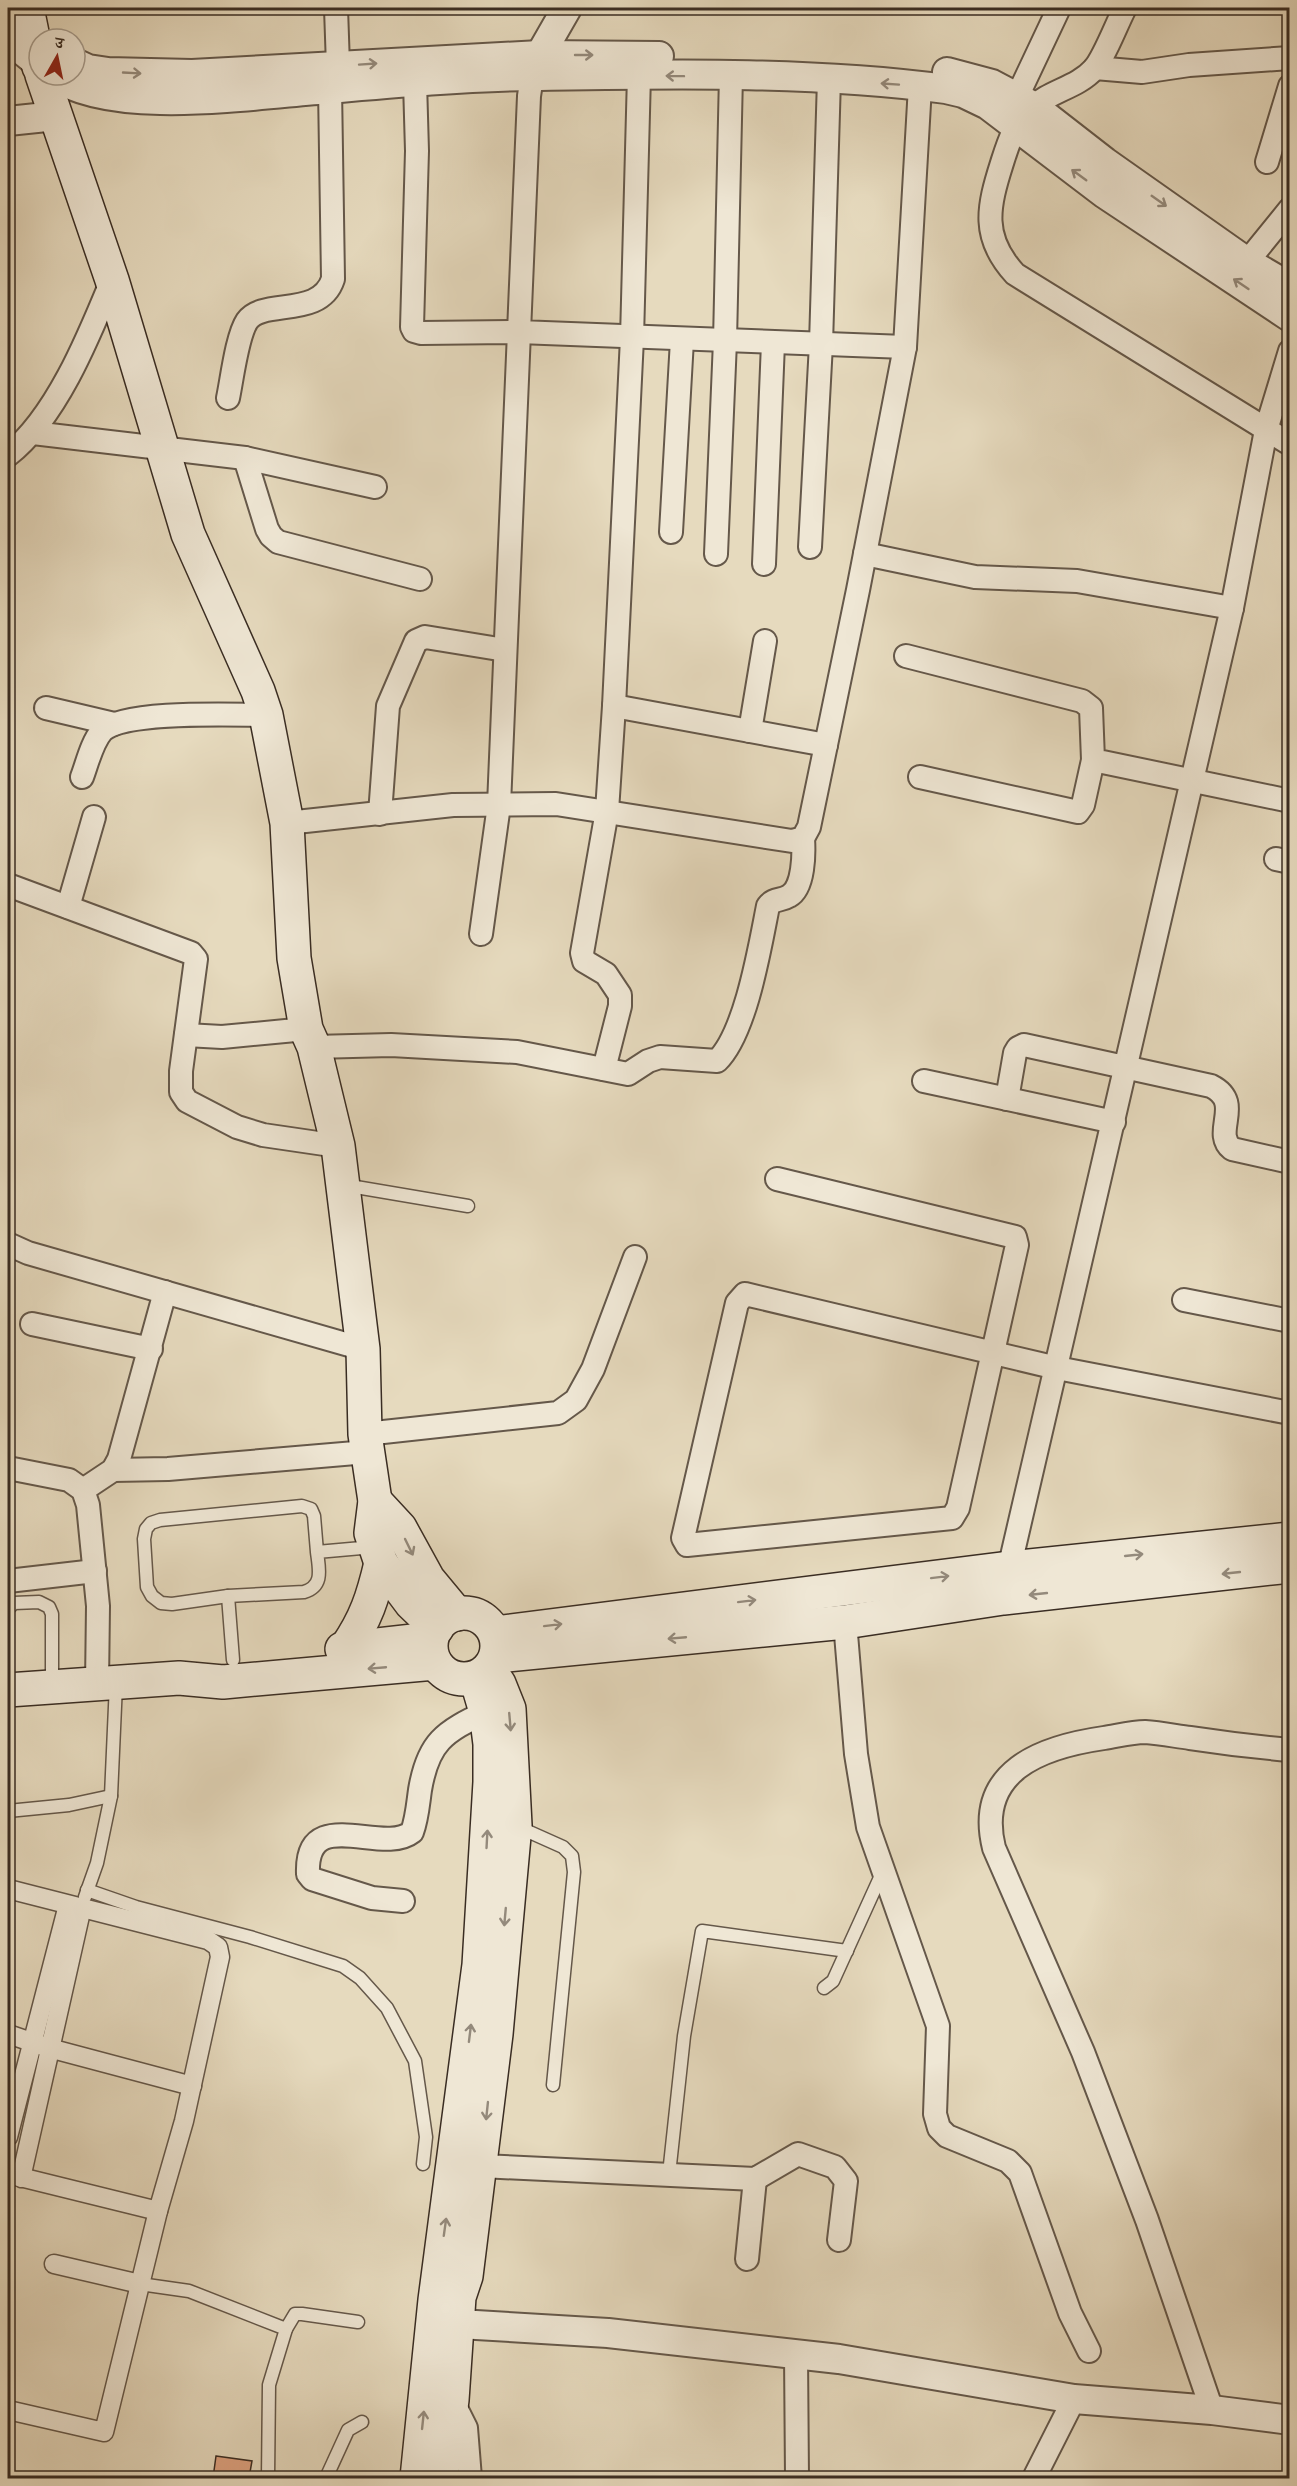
<svg xmlns="http://www.w3.org/2000/svg" width="1297" height="2486" viewBox="0 0 1297 2486" font-family="'IM FELL Double Pica','Noto Serif Devanagari',serif">
<rect width="100%" height="100%" fill="#e6dabe"/>
<filter id="stains"><feTurbulence type="fractalNoise" baseFrequency=".00333" numOctaves="4"/><feColorMatrix values="0 0 0 0 .2 0 0 0 0 .09 0 0 0 0 .02 0 0 0 .5 -.17"/></filter>
<radialGradient id="worn" r=".72"><stop offset=".6" stop-color="#630" stop-opacity="0"/><stop offset="1" stop-color="#630" stop-opacity=".3"/></radialGradient>
<path fill="#dea280" stroke="#3a2d23" stroke-width="1.5" d="M216,2456L252,2461L249,2478H213Z"/>
<g fill="none" stroke-linecap="round" stroke-linejoin="round">
<defs>
<g id="service">
<path d="M344,1185L468,1206"/>
<path d="M317,1552C319,1569 324,1586 304,1592L228,1596L172,1604L161,1603L152,1596L147,1587L144,1539L146,1529L151,1523L160,1520L302,1506L311,1509L314,1516L317,1552L373,1547"/>
<path d="M228,1596L233,1660"/>
<path d="M8,1609L14,1603L39,1602L49,1607L52,1614V1686"/>
<path d="M8,1811L69,1805L111,1796"/>
<path d="M516,1826L563,1847L572,1856L574,1872L553,2085"/>
<path d="M87,1890L136,1907L250,1937L343,1966L360,1978L387,2008L415,2061L426,2137L423,2164"/>
<path d="M85,1897L97,1863L111,1796L116,1684"/>
<path d="M824,1988L833,1981L883,1871"/>
<path d="M669,2174L684,2036L702,1931L847,1951"/>
<path d="M140,2284L189,2291L286,2329L269,2385L268,2478"/>
<path d="M286,2329L295,2314H302L358,2322"/>
<path d="M326,2478L348,2430L362,2422"/>
</g>
<g id="pedestrian">
<path d="M8,1889L208,1940L218,1947L220,1957L184,2121L158,2211L8,2174"/>
<path d="M8,2034L49,2048L192,2086"/>
<path d="M8,2137L68,1905"/>
<path d="M21,2178L82,1907"/>
<path d="M54,2264L140,2284"/>
<path d="M8,2410L104,2432L158,2211"/>
</g>
<g id="minor">
<path d="M336,8L338,66"/>
<path d="M1125,8C1117,23 1104,58 1094,69C1077,88 1049,91 1032,108C1014,124 1009,141 1002,163C988,207 981,237 1015,274L1290,444"/>
<path d="M1095,68L1142,72L1189,65L1290,58"/>
<path d="M532,76L529,96L519,332L905,347"/>
<path d="M415,82L417,151L412,327L414,331L421,333L519,332L499,805L481,934"/>
<path d="M1017,97L1059,8"/>
<path d="M1267,162L1290,86"/>
<path d="M1247,262L1290,209"/>
<path d="M228,398C232,379 237,336 247,321C263,298 320,319 333,279L330,88"/>
<path d="M33,433L245,458L375,487"/>
<path d="M8,455C56,418 89,336 112,280"/>
<path d="M245,458L267,529L271,536L278,542L420,579"/>
<path d="M671,532L682,340"/>
<path d="M810,547L821,344L829,79"/>
<path d="M716,554L725,341L731,75"/>
<path d="M865,554L975,577L1077,581L1232,608"/>
<path d="M764,564L773,343"/>
<path d="M906,656L1082,701L1091,708L1093,760L1290,801"/>
<path d="M614,706L826,745"/>
<path d="M46,708L114,724"/>
<path d="M750,731L765,641"/>
<path d="M82,777C87,764 92,742 102,731C125,710 233,715 266,715"/>
<path d="M920,777L1078,812L1083,805L1093,760"/>
<path d="M380,814L388,706L416,641L425,637L505,650"/>
<path d="M287,823L453,805L556,804L792,841L803,838L809,827L858,590L905,347L920,86"/>
<path d="M1276,859L1290,862"/>
<path d="M8,885L191,953L196,959L181,1071V1092L187,1101L237,1127L263,1135L338,1146"/>
<path d="M68,907L94,817"/>
<path d="M186,1035L222,1037L306,1029"/>
<path d="M314,1047L391,1045L517,1052L628,1074L648,1061L660,1057L717,1061C746,1033 760,946 768,906C774,898 781,901 789,896C804,888 804,853 803,838"/>
<path d="M604,1069L620,1006V995L606,974L584,961L582,953L607,811L614,706L632,338L639,75"/>
<path d="M924,1081L1114,1122"/>
<path d="M1007,1099L1015,1053L1018,1048L1024,1045L1211,1086C1245,1103 1211,1132 1232,1149L1290,1162"/>
<path d="M777,1179L1015,1237L1017,1245L958,1508L952,1518L687,1545L683,1538L737,1303L745,1294L1057,1368L1290,1413"/>
<path d="M8,1244L28,1253L363,1349"/>
<path d="M1184,1300L1290,1321"/>
<path d="M32,1324L151,1349"/>
<path d="M365,1434L558,1413L576,1400L593,1369L635,1257"/>
<path d="M8,1468L69,1480L83,1490L88,1505L98,1606L97,1684"/>
<path d="M113,1470L168,1469L367,1452"/>
<path d="M83,1490L113,1470L119,1459L165,1292"/>
<path d="M8,1581L95,1571"/>
<path d="M1006,1582L1232,608L1266,430L1290,351"/>
<path d="M845,1622L856,1754L868,1827L938,2026L935,2114L939,2128L947,2136L1008,2161L1020,2173L1070,2313L1089,2351"/>
<path d="M403,1901L372,1898L312,1879L308,1874C305,1803 382,1856 412,1832C417,1819 418,1804 420,1790C428,1742 444,1732 486,1712"/>
<path d="M481,2166L755,2179L798,2154L835,2167L846,2181L839,2240"/>
<path d="M747,2259L755,2179"/>
<path d="M796,2354L797,2478"/>
<path d="M452,2400L466,2428L470,2478"/>
<path d="M1212,2410L1147,2220L1083,2052L994,1848C975,1771 1041,1747 1104,1738C1117,1736 1132,1732 1145,1732C1160,1733 1175,1736 1190,1738C1223,1743 1256,1747 1290,1750"/>
<path d="M1034,2478L1074,2399"/>
</g>
<g id="tertiary">
<path d="M8,39L39,64"/>
<path d="M75,63L88,69L108,72L192,74L540,55L659,56"/>
<path d="M534,68L540,55L567,8"/>
<path d="M947,72L992,84L1033,106L1105,162L1247,262L1290,287"/>
<path d="M53,75C112,118 258,94 329,89C397,83 465,77 533,76C670,74 810,71 946,89L963,93L988,105L1105,194L1290,317"/>
<path d="M8,121L56,116"/>
<path d="M459,2324L608,2333L839,2359L1074,2399L1212,2410L1290,2420"/>
</g>
<g id="secondary">
<path d="M27,8L39,67"/>
<path d="M42,75L112,280L188,534L258,691L266,715L287,823L294,958L306,1029L314,1047L338,1146L363,1349L365,1434L375,1501L371,1533L381,1563L411,1603L437,1628"/>
<path d="M375,1501L400,1528L428,1579L457,1614"/>
<circle cx="464" cy="1646" r="33"/>
<path d="M495,1633L1009,1568L1290,1539"/>
<path d="M346,1648C366,1619 373,1597 381,1563"/>
<path d="M342,1649L431,1639"/>
<path d="M497,1656L845,1622L1003,1598L1290,1566"/>
<path d="M8,1690L179,1678L223,1682L435,1663"/>
<path d="M417,2478L435,2300L479,1965L490,1782V1744L486,1712L476,1678"/>
<path d="M441,2478L452,2400L459,2297L466,2276L496,2034L515,1825L509,1709L499,1684L489,1669"/>
</g>
</defs>
<use href="#service" stroke="#65584a" stroke-width="15"/>
<use href="#pedestrian" stroke="#65584a" stroke-width="21"/>
<use href="#minor" stroke="#65584a" stroke-width="26"/>
<use href="#tertiary" stroke="#65584a" stroke-width="32"/>
<use href="#secondary" stroke="#3a2d23" stroke-width="36"/>
<use href="#service" stroke="#efe7d5" stroke-width="12"/>
<use href="#pedestrian" stroke="#efe7d5" stroke-width="18"/>
<use href="#minor" stroke="#efe7d5" stroke-width="22"/>
<use href="#tertiary" stroke="#efe7d5" stroke-width="28"/>
<use href="#secondary" stroke="#efe7d5" stroke-width="33"/>
</g>
<defs><path id="oneway-shaft" d="M-6 0H5M1.5-3L5.5 0L1.5 3" fill="none" stroke-width="1.6" stroke-linecap="round" stroke-linejoin="round" transform="scale(1.5)"/></defs>
<g stroke="#948a7c">
<use href="#oneway-shaft" transform="translate(584 55)"/>
<use href="#oneway-shaft" transform="translate(368 64) rotate(-4)"/>
<use href="#oneway-shaft" transform="translate(132 73) rotate(3)"/>
<use href="#oneway-shaft" transform="translate(675 76) rotate(-179)"/>
<use href="#oneway-shaft" transform="translate(890 84) rotate(-176)"/>
<use href="#oneway-shaft" transform="translate(1079 175) rotate(-144)"/>
<use href="#oneway-shaft" transform="translate(1159 201) rotate(35)"/>
<use href="#oneway-shaft" transform="translate(1241 284) rotate(-146)"/>
<use href="#oneway-shaft" transform="translate(409 1547) rotate(64)"/>
<use href="#oneway-shaft" transform="translate(1134 1555) rotate(-6)"/>
<use href="#oneway-shaft" transform="translate(1231 1573) rotate(174)"/>
<use href="#oneway-shaft" transform="translate(940 1577) rotate(-7)"/>
<use href="#oneway-shaft" transform="translate(1038 1594) rotate(174)"/>
<use href="#oneway-shaft" transform="translate(747 1601) rotate(-7)"/>
<use href="#oneway-shaft" transform="translate(553 1625) rotate(-7)"/>
<use href="#oneway-shaft" transform="translate(677 1638) rotate(175)"/>
<use href="#oneway-shaft" transform="translate(377 1668) rotate(175)"/>
<use href="#oneway-shaft" transform="translate(510 1722) rotate(85)"/>
<use href="#oneway-shaft" transform="translate(487 1839) rotate(-87)"/>
<use href="#oneway-shaft" transform="translate(505 1917) rotate(95)"/>
<use href="#oneway-shaft" transform="translate(470 2033) rotate(-83)"/>
<use href="#oneway-shaft" transform="translate(487 2111) rotate(96)"/>
<use href="#oneway-shaft" transform="translate(445 2227) rotate(-82)"/>
<use href="#oneway-shaft" transform="translate(423 2420) rotate(-84)"/>
</g>
<rect width="1297" height="2486" fill="none" stroke="#e6dabe" stroke-width="30"/>
<rect x="9" y="9" width="1279" height="2468" fill="none" stroke="#3a2d23" stroke-width="3"/>
<rect x="15" y="15" width="1267" height="2456" fill="none" stroke="#3a2d23" stroke-width="1.5"/>
<g transform="translate(57 57) rotate(9)"><circle r="28" fill="#efe7d5" stroke="#a79d8e" stroke-width="1.5"/>
<path d="M0-4.5L10 22L0 15L-10 22Z" fill="#8f2418"/>
<text y="-9" font-size="16" font-weight="bold" text-anchor="middle" fill="#3a2d23">उ</text>
</g>
<rect width="100%" height="100%" filter="url(#stains)"/>
<rect width="100%" height="100%" fill="url(#worn)"/>
</svg>
